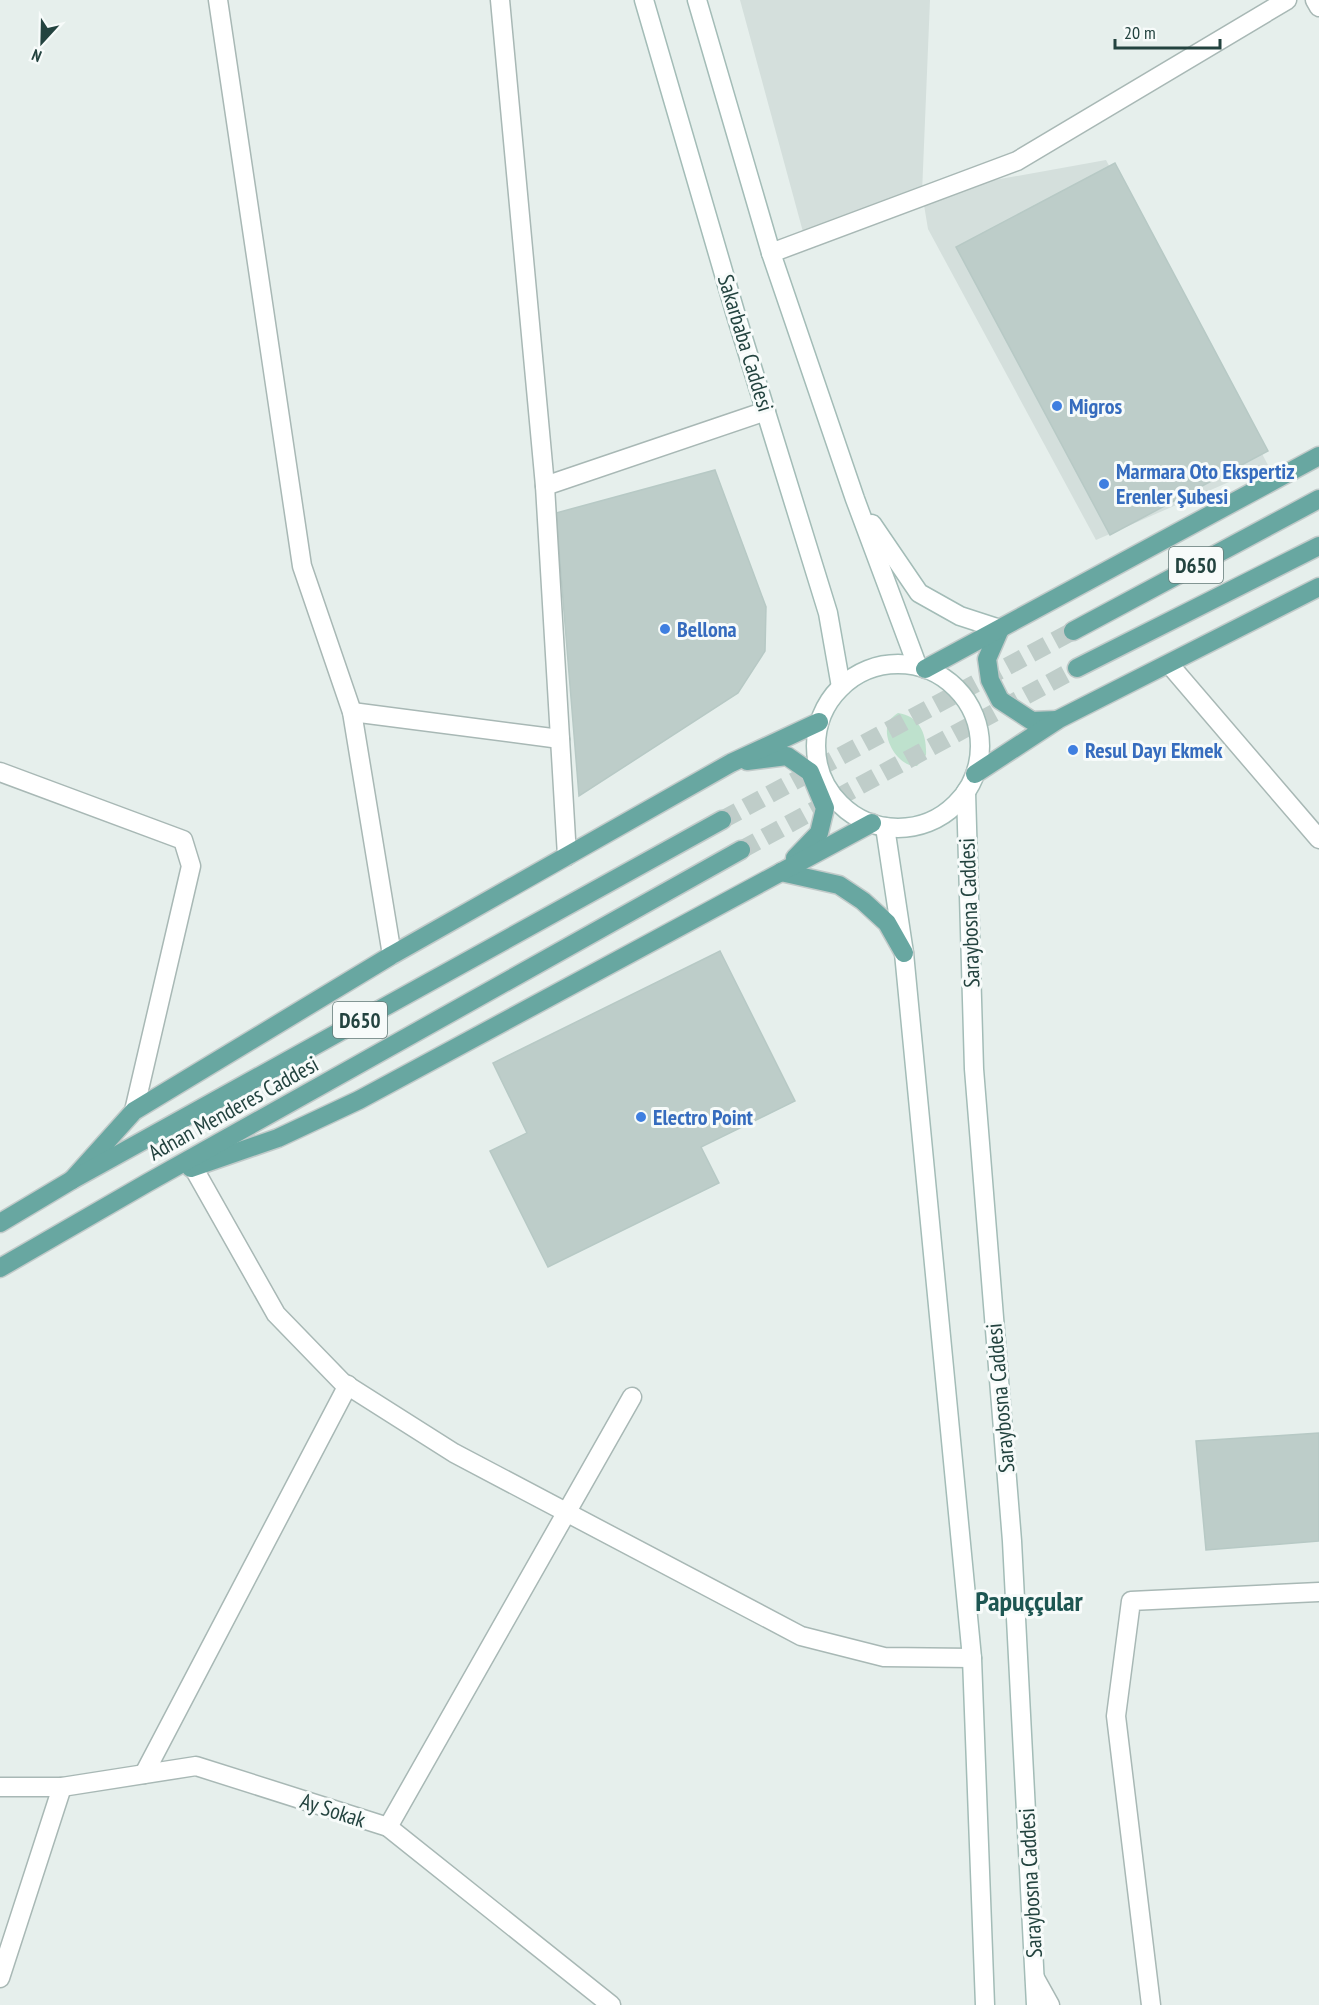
<svg xmlns="http://www.w3.org/2000/svg" width="1319" height="2005" viewBox="0 0 1319 2005" font-family="'PT Sans Narrow',sans-serif">
<rect width="100%" height="100%" fill="#e6efec"/>
<path fill="#d4dfdc" d="M740,0H930L922,193L1106,160L1268,465L1096,540L928,229L922,193L806,243Z"/>
<path fill="#bee1cd" d="M898,713C920,716 927,735 926,755L917,766C899,768 879,736 890,720C892,717 895,715 898,713Z"/>
<g fill="#bdcdc9" stroke="#b7c9c5" stroke-width="1.5">
<path d="M1115,163L1268,451L1110,535L956,247Z"/>
<path d="M715,470L766,607L765,651L738,693L579,796L556,513Z"/>
<path d="M720,951L795,1101L701,1147L719,1183L548,1267L490,1151L527,1133L493,1063Z"/>
<path d="M1319,1433V1541L1206,1550L1196,1441Z"/>
</g>
<g fill="none" stroke-linecap="round" stroke-linejoin="round">
<g stroke="#bfcdc9" stroke-width="18" stroke-dasharray="18 9" stroke-linecap="butt">
<path d="M722,820L1073,631"/>
<path d="M741,850L1077,668"/>
</g>
<defs>
<g id="street">
<path d="M218,0L302,566L352,712L392,955"/>
<path d="M500,0L545,486L567,856"/>
<path d="M1315,0L1319,7"/>
<path d="M771,253L1017,161L1287,0"/>
<path d="M545,486L766,411"/>
<path d="M1169,664L1319,839"/>
<path d="M352,712L560,739"/>
<path d="M0,772L183,840L191,866L134,1111"/>
<path d="M193,1167L276,1314L342,1382L454,1453L801,1636L884,1657L972,1658"/>
<path d="M144,1774L348,1385"/>
<path d="M0,1787H62L196,1766L388,1827L611,2005"/>
<path d="M388,1827L632,1397"/>
<path d="M0,1978L62,1787"/>
<path d="M1035,1978L1050,2005"/>
<path d="M1151,2005L1116,1716L1131,1601L1319,1592"/>
</g>
<g id="secondary">
<path d="M644,0L735,312L828,613L841,687"/>
<path d="M697,0L771,253L855,499L917,665"/>
<path d="M872,524L919,593L960,616L1000,629"/>
<circle cx="898" cy="746" r="82"/>
<path d="M966,792L974,1069L1012,1541L1036,2005"/>
<path d="M885,827L904,953L972,1658L985,2005"/>
</g>
<g id="primary">
<path d="M1000,629L987,659L990,680L1000,700L1032,721L1057,720"/>
<path d="M1073,631L1319,499"/>
<path d="M1077,668L1319,546"/>
<path d="M925,669L1319,456"/>
<path d="M747,761L787,756L810,772L825,808L819,833L795,858"/>
<path d="M975,774L1059,719L1319,587"/>
<path d="M781,872L839,885L863,901L887,923L904,953"/>
<path d="M191,1168L278,1138L359,1100L872,823"/>
<path d="M72,1180L134,1111L392,955L731,763L819,722"/>
<path d="M0,1223L72,1180L722,820"/>
<path d="M0,1268L147,1183L741,850"/>
</g>
</defs>
<use href="#street" stroke="#a8b8b5" stroke-width="21"/>
<use href="#secondary" stroke="#a3bcb7" stroke-width="21"/>
<use href="#primary" stroke="#c1cac9" stroke-width="21"/>
<use href="#street" stroke="#fff" stroke-width="18"/>
<use href="#secondary" stroke="#fff" stroke-width="18"/>
<use href="#primary" stroke="#68a7a1" stroke-width="18"/>
</g>
<g fill="#3f7fe0" stroke="#f7fbfa" stroke-width="2">
<circle cx="1057" cy="406" r="6"/>
<circle cx="1104" cy="484" r="6"/>
<circle cx="665" cy="629" r="6"/>
<circle cx="1073" cy="750" r="6"/>
<circle cx="641" cy="1117" r="6"/>
</g>
<g text-anchor="middle" dominant-baseline="central" stroke-width="6" stroke-linejoin="round" paint-order="stroke">
<g fill="#f7fbfa" stroke="#637a77" stroke-width="1.5">
<rect x="1169" y="547" width="54" height="36" rx="4.5"/>
<rect x="333" y="1002" width="54" height="36" rx="4.5"/>
</g>
<g font-size="21" font-weight="bold" fill="#23433f">
<text x="1196" y="565">D650</text>
<text x="360" y="1020">D650</text>
</g>
<g font-size="22" fill="#23433f" stroke="#f7fbfa">
<text transform="translate(746 343) rotate(73)">Sakarbaba Caddesi</text>
<text transform="translate(969 913) rotate(-92)">Saraybosna Caddesi</text>
<text transform="translate(233 1108) rotate(-29)">Adnan Menderes Caddesi</text>
<text transform="translate(1000 1398) rotate(-95)">Saraybosna Caddesi</text>
<text transform="translate(333 1810) rotate(18)">Ay Sokak</text>
<text transform="translate(1030 1883) rotate(-93)">Saraybosna Caddesi</text>
</g>
<g font-size="22" font-weight="bold" fill="#366cbe" stroke="#f7fbfa" text-anchor="start">
<text x="1069" y="406">Migros</text>
<text x="1116" y="471">Marmara Oto Ekspertiz<tspan x="1116" dy="25">Erenler Şubesi</tspan></text>
<text x="677" y="629">Bellona</text>
<text x="1085" y="750">Resul Dayı Ekmek</text>
<text x="653" y="1117">Electro Point</text>
</g>
<g font-size="28" font-weight="bold" fill="#1d5652" stroke="#f7fbfa">
<text x="1029" y="1600">Papuççular</text>
</g>
</g>
<g transform="translate(42 42) rotate(202)" stroke="#f7fbfa" stroke-width="4.5" paint-order="stroke">
<path d="M0-4.5L10 22L0 15L-10 22Z" fill="#23433f"/>
<text y="-9" font-size="16" font-weight="bold" text-anchor="middle" fill="#23433f">N</text>
</g>
<path d="M1115 39v9h105v-9" fill="none" stroke="#23433f" stroke-width="3"/>
<text x="1124" y="39" font-size="18" fill="#23433f" stroke="#f7fbfa" stroke-width="4.5" paint-order="stroke">20 m</text>
</svg>
